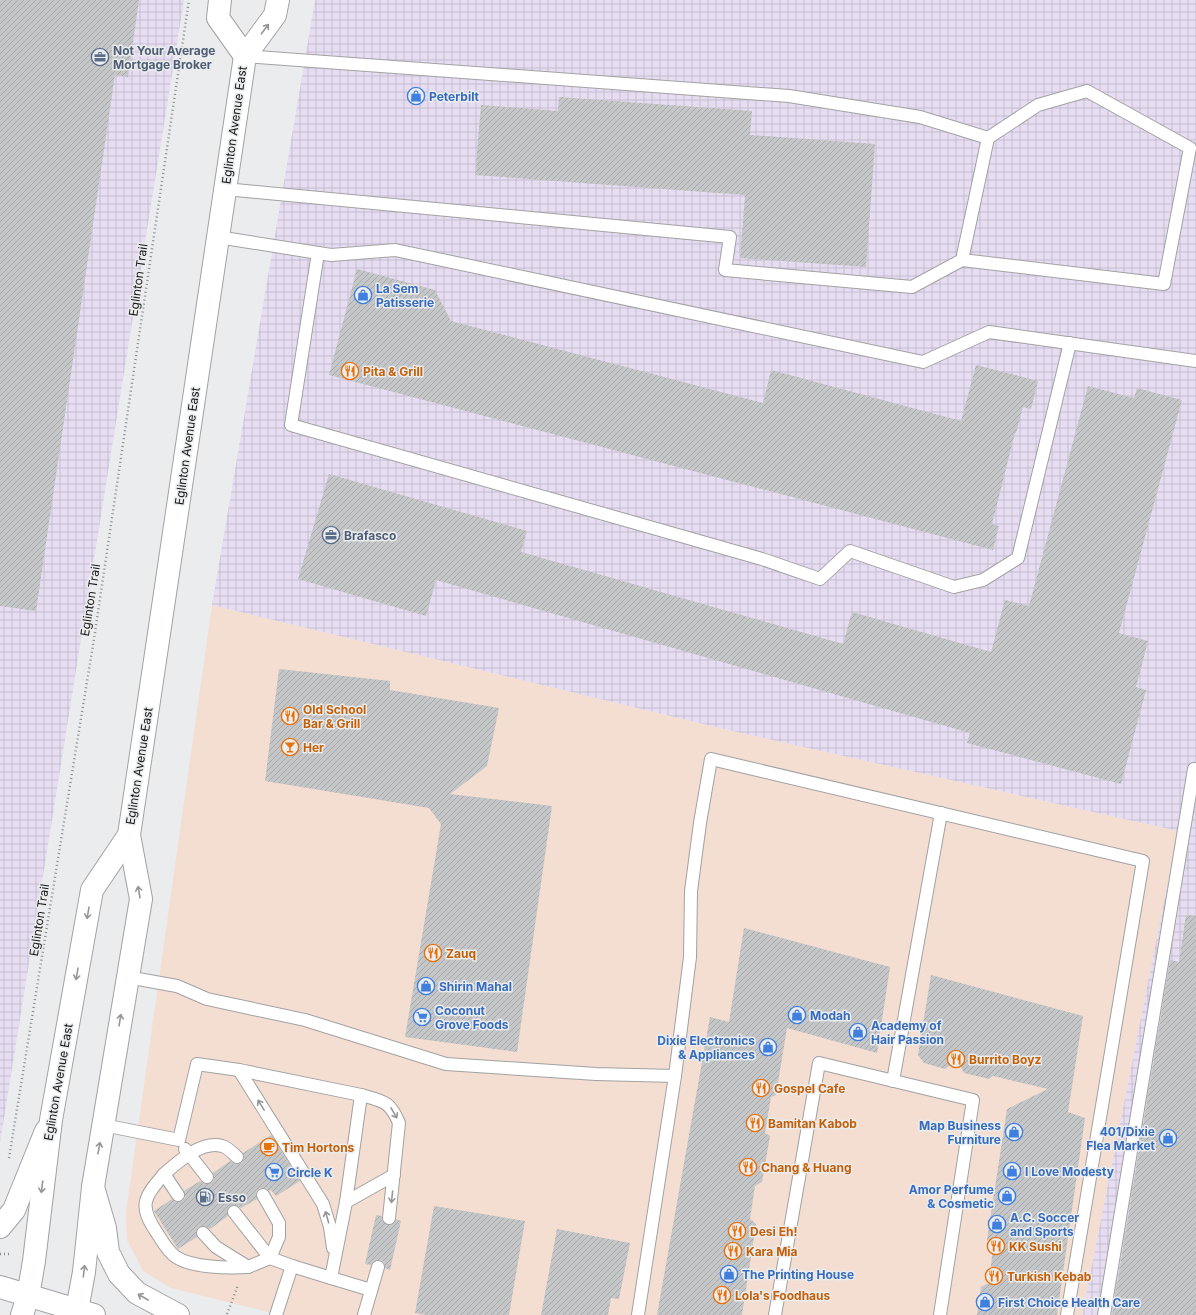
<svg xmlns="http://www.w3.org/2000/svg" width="1196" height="1315" viewBox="0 0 1196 1315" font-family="Inter,sans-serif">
<defs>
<pattern id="industrial-grid" width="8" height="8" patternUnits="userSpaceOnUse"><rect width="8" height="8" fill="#e7ddf2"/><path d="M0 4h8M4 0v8" fill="none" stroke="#c5bdcf"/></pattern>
<pattern id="building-hatch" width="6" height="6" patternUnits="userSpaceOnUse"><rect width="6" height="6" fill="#c5c6c7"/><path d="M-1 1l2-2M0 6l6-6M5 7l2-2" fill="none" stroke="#a8a9aa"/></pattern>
</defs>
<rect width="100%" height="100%" fill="#ebeced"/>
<path fill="#f4ddd1" d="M212,605L728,730L1178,831L1082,1315H280L171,1288L143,1271L127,1240L126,1212Z"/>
<g fill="url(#industrial-grid)">
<path d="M0,0H184L0,1143Z"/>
<path d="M315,0H1196V1315H1082L1178,831L728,730L212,605Z"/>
</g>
<g fill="url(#building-hatch)">
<path d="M0,0H139L128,77L115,75L36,611L0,606Z"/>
<path d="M559,97L752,111L750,135L875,144L866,267L740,258L745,195L475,175L481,105L558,111Z"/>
<path d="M357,269L435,290L451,321L763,403L771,370L961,421L976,365L1038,381L1031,409L1023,407L1016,433H1015L992,524L999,526L993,550L329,375Z"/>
<path d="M1088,386L1134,398L1137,388L1182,400L1119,633L1148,641L1136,687L1146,690L1121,784L967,743L970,733L436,580L426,616L298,579L329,474L527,531L521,552L843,644L852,612L991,652L1005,600L1029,606Z"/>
<path d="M279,669L390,681V690L499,708L487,766L450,794L552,806L517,1052L405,1037L441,824L429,808L265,781Z"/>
<path d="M1186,915L1196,916V1315H1112L1170,960L1179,962Z"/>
<path d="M744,928L890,967L877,1053L787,1028L776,1095L771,1097L765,1133L770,1136L762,1182L755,1186L750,1219L756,1224L742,1315H657L710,1017L729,1022Z"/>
<path d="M931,975L1083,1016L1068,1112L1085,1118L1057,1315H977L981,1287L989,1283L993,1248L987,1240L1007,1109L1048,1089L993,1076L989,1079L964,1073L957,1060L945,1069L924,1063L918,1055Z"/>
<path d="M271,1135L300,1181L276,1196L271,1190L269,1191L266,1188H260L256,1192L257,1199L241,1208L236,1205L230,1206L227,1210L228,1216L210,1229L205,1226L198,1227L196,1231L197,1237L178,1249L154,1211L172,1199L175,1202L182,1201L185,1198L184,1191L200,1181L205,1184L211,1183L214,1179L213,1173L230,1161L235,1164L242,1163L244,1159L243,1153Z"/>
<path d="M434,1206L525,1221L509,1315H426L415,1313Z"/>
<path d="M376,1215L382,1216V1221L388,1225H392L396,1219L401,1221L390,1270L385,1268L384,1262L380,1260L373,1261L371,1265L365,1264Z"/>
<path d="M557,1229L630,1243L619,1299L611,1298L608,1315H541Z"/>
</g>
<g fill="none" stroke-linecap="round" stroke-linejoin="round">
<defs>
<g id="lane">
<path d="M245,56L789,96L920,117L988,138"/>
<path d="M225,189L730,237L725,270L912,287L962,260L1164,284L1190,148L1087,91L1038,105L988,138L962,260"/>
<path d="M218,237L331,255L395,250L923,362L989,332L1196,361"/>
<path d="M318,253L291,425L762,559L820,579L850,551L954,587L983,580L1018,558L1070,343"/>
<path d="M127,977L177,986L207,999L305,1020L446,1064L596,1074L675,1076L690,957L691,891L700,823L711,759L1143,861L1067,1315"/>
<path d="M239,1070L323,1204L330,1227L333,1248"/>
<path d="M893,1081L941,813"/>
<path d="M361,1095C383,1101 390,1101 399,1123L389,1218"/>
<path d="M103,1125L179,1140L197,1064L239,1070L361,1095L346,1202L331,1278L292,1266L276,1315"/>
<path d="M185,1149L207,1177"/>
<path d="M164,1174C144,1198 138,1205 157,1233C162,1241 168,1252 176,1257C192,1268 229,1268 248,1267"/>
<path d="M178,1195L164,1174C178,1162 202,1140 222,1146C227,1147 233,1153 237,1157"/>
<path d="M263,1195L279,1223V1237L270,1258L292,1266"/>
<path d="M346,1202L394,1175"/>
<path d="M203,1233L216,1247L248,1267L270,1258L234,1212"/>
<path d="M331,1278L371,1290"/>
<path d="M364,1315L378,1267"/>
<path d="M638,1315L675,1076"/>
<path d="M775,1315L819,1063L973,1100L940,1315"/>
<path d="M1104,1315L1194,769"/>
</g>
<g id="secondary">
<path d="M93,1187L105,1228L108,1252L119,1274L137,1293L178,1315"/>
<path d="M0,1227L14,1210L46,1131"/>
<path d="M0,1287L94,1315"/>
</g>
<g id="primary">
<path d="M220,0L218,18L245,56"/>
<path d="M22,1315L28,1296L34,1261L51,1120L92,890L129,835"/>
<path d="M76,1315L84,1272L93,1187L141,899L129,835L245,56L275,15L278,0"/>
</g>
</defs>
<use href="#lane" stroke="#a1a2a3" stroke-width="14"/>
<use href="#secondary" stroke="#a1a2a3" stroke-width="24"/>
<use href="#primary" stroke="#a1a2a3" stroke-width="24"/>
<g stroke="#8a8b8b" stroke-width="2.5" stroke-dasharray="1 3" stroke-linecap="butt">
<path d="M9,1158L94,639L189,0"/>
<path d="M0,1254H9"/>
<path d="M227,1314L238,1285"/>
</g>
<use href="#lane" stroke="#fff" stroke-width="12"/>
<use href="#secondary" stroke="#fff" stroke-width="22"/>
<use href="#primary" stroke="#fff" stroke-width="22"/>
</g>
<defs><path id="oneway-shaft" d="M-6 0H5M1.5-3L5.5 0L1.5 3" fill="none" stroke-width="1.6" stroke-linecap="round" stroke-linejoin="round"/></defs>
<g stroke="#969696">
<use href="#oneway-shaft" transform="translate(265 29) rotate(-53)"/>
<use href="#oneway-shaft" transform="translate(139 892) rotate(-100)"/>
<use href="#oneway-shaft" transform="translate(88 913) rotate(100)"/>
<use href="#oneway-shaft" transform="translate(77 974) rotate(100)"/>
<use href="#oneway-shaft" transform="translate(120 1020) rotate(-81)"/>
<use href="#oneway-shaft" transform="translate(261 1105) rotate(-122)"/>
<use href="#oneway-shaft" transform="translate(394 1113) rotate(60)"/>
<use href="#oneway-shaft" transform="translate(99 1148) rotate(-80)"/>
<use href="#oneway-shaft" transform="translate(42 1187) rotate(97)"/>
<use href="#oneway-shaft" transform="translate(392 1197) rotate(96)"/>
<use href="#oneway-shaft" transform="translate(327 1217) rotate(-106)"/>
<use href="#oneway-shaft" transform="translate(84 1271) rotate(-83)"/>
<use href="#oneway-shaft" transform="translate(143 1297) rotate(-150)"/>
</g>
<defs>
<symbol id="office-ring" viewBox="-11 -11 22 22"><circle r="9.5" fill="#ebeced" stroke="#5c6f8a" stroke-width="1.5"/><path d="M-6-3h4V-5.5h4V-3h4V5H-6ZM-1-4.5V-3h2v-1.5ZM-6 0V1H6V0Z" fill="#5c6f8a"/></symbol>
<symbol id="shop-ring" viewBox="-11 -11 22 22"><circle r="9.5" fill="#ebeced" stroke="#3f7fe0" stroke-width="1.5"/><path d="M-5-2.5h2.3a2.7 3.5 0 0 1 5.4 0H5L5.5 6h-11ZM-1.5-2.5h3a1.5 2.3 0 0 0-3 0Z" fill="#3f7fe0"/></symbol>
<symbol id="restaurant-ring" viewBox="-11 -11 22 22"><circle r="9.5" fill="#ebeced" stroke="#e8710a" stroke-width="1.5"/><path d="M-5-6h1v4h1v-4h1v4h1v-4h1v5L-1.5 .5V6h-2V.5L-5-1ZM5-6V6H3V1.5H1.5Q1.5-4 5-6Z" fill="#e8710a"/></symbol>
<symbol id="bar-ring" viewBox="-11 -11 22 22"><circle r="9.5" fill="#ebeced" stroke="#e8710a" stroke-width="1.5"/><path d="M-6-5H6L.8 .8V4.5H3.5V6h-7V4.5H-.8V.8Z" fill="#e8710a"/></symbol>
<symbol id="supermarket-ring" viewBox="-11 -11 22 22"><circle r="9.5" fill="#ebeced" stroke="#3f7fe0" stroke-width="1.5"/><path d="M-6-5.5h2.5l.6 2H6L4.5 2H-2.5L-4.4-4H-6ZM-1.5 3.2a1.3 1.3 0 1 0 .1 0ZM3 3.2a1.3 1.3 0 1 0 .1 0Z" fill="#3f7fe0"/></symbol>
<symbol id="cafe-ring" viewBox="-11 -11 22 22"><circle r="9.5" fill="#ebeced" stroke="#e8710a" stroke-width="1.5"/><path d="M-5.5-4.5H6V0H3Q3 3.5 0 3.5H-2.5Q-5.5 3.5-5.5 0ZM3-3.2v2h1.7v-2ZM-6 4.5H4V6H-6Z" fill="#e8710a"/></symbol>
<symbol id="fuel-ring" viewBox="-11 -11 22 22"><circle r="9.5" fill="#ebeced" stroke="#5c6f8a" stroke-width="1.5"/><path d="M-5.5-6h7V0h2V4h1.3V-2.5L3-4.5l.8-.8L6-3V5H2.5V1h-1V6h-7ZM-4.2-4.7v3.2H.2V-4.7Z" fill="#5c6f8a"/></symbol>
</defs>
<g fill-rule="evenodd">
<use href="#office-ring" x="90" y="47" width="20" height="20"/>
<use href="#shop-ring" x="406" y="86" width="20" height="20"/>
<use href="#shop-ring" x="353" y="285" width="20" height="20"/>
<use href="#restaurant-ring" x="340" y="361" width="20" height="20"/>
<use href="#office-ring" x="321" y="525" width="20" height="20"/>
<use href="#restaurant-ring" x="280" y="706" width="20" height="20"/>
<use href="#bar-ring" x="280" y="737" width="20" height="20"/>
<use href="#restaurant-ring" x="423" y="943" width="20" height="20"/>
<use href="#shop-ring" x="416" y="976" width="20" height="20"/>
<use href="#shop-ring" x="787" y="1005" width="20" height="20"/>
<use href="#supermarket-ring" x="412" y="1007" width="20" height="20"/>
<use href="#shop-ring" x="848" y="1022" width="20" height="20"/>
<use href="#shop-ring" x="758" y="1037" width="20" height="20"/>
<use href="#restaurant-ring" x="946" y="1049" width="20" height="20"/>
<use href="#restaurant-ring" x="751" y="1078" width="20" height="20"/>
<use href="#restaurant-ring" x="745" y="1113" width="20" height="20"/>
<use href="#shop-ring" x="1004" y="1122" width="20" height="20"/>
<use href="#shop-ring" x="1158" y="1128" width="20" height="20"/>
<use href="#cafe-ring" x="259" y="1137" width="20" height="20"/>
<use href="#restaurant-ring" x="738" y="1157" width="20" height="20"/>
<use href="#shop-ring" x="1002" y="1161" width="20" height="20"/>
<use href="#supermarket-ring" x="264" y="1162" width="20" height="20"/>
<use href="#shop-ring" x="997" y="1186" width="20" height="20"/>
<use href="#fuel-ring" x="195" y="1187" width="20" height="20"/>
<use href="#shop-ring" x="987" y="1214" width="20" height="20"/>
<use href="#restaurant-ring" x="727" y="1221" width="20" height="20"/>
<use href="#restaurant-ring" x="986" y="1236" width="20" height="20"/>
<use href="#restaurant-ring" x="723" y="1241" width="20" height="20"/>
<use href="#shop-ring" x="719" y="1264" width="20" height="20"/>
<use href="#restaurant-ring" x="984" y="1266" width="20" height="20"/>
<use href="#restaurant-ring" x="712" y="1285" width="20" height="20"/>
<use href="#shop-ring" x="975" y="1292" width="20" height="20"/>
</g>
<g text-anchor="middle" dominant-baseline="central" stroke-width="3" stroke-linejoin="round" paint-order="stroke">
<g font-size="12" font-weight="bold" fill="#4e5e75" stroke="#ebeced" text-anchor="start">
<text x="113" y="50">Not Your Average<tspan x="113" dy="14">Mortgage Broker</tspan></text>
<text x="344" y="535">Brafasco</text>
<text x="218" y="1197">Esso</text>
</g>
<g font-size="12" font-weight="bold" fill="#366cbe" stroke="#ebeced" text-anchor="start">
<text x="429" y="96">Peterbilt</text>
<text x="376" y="288">La Sem<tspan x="376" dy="14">Patisserie</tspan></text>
<text x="439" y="986">Shirin Mahal</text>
<text x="435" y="1010">Coconut<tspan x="435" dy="14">Grove Foods</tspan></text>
<text x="810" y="1015">Modah</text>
<text x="871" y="1025">Academy of<tspan x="871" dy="14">Hair Passion</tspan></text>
<text x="755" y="1040" text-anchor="end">Dixie Electronics<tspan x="755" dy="14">&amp; Appliances</tspan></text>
<text x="1001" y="1125" text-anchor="end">Map Business<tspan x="1001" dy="14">Furniture</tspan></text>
<text x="1155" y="1131" text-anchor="end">401/Dixie<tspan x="1155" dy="14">Flea Market</tspan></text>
<text x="1025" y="1171">I Love Modesty</text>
<text x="287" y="1172">Circle K</text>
<text x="994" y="1189" text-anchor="end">Amor Perfume<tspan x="994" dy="14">&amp; Cosmetic</tspan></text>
<text x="1010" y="1217">A.C. Soccer<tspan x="1010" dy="14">and Sports</tspan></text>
<text x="742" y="1274">The Printing House</text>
<text x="998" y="1302">First Choice Health Care</text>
</g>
<g font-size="12" fill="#151515" stroke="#ebeced">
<text transform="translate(234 125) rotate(-82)">Eglinton Avenue East</text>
<text transform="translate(138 280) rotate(-82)">Eglinton Trail</text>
<text transform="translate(187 446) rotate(-82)">Eglinton Avenue East</text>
<text transform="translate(90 600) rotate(-81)">Eglinton Trail</text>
<text transform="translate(139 766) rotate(-81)">Eglinton Avenue East</text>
<text transform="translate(39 920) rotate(-81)">Eglinton Trail</text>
<text transform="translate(58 1082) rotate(-80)">Eglinton Avenue East</text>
</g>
<g font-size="12" font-weight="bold" fill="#c56008" stroke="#ebeced" text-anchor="start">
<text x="363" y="371">Pita &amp; Grill</text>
<text x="303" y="709">Old School<tspan x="303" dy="14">Bar &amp; Grill</tspan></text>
<text x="303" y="747">Her</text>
<text x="446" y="953">Zauq</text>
<text x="969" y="1059">Burrito Boyz</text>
<text x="774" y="1088">Gospel Cafe</text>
<text x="768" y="1123">Bamitan Kabob</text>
<text x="282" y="1147">Tim Hortons</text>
<text x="761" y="1167">Chang &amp; Huang</text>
<text x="750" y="1231">Desi Eh!</text>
<text x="1009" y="1246">KK Sushi</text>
<text x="746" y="1251">Kara Mia</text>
<text x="1007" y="1276">Turkish Kebab</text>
<text x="735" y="1295">Lola's Foodhaus</text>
</g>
</g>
</svg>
